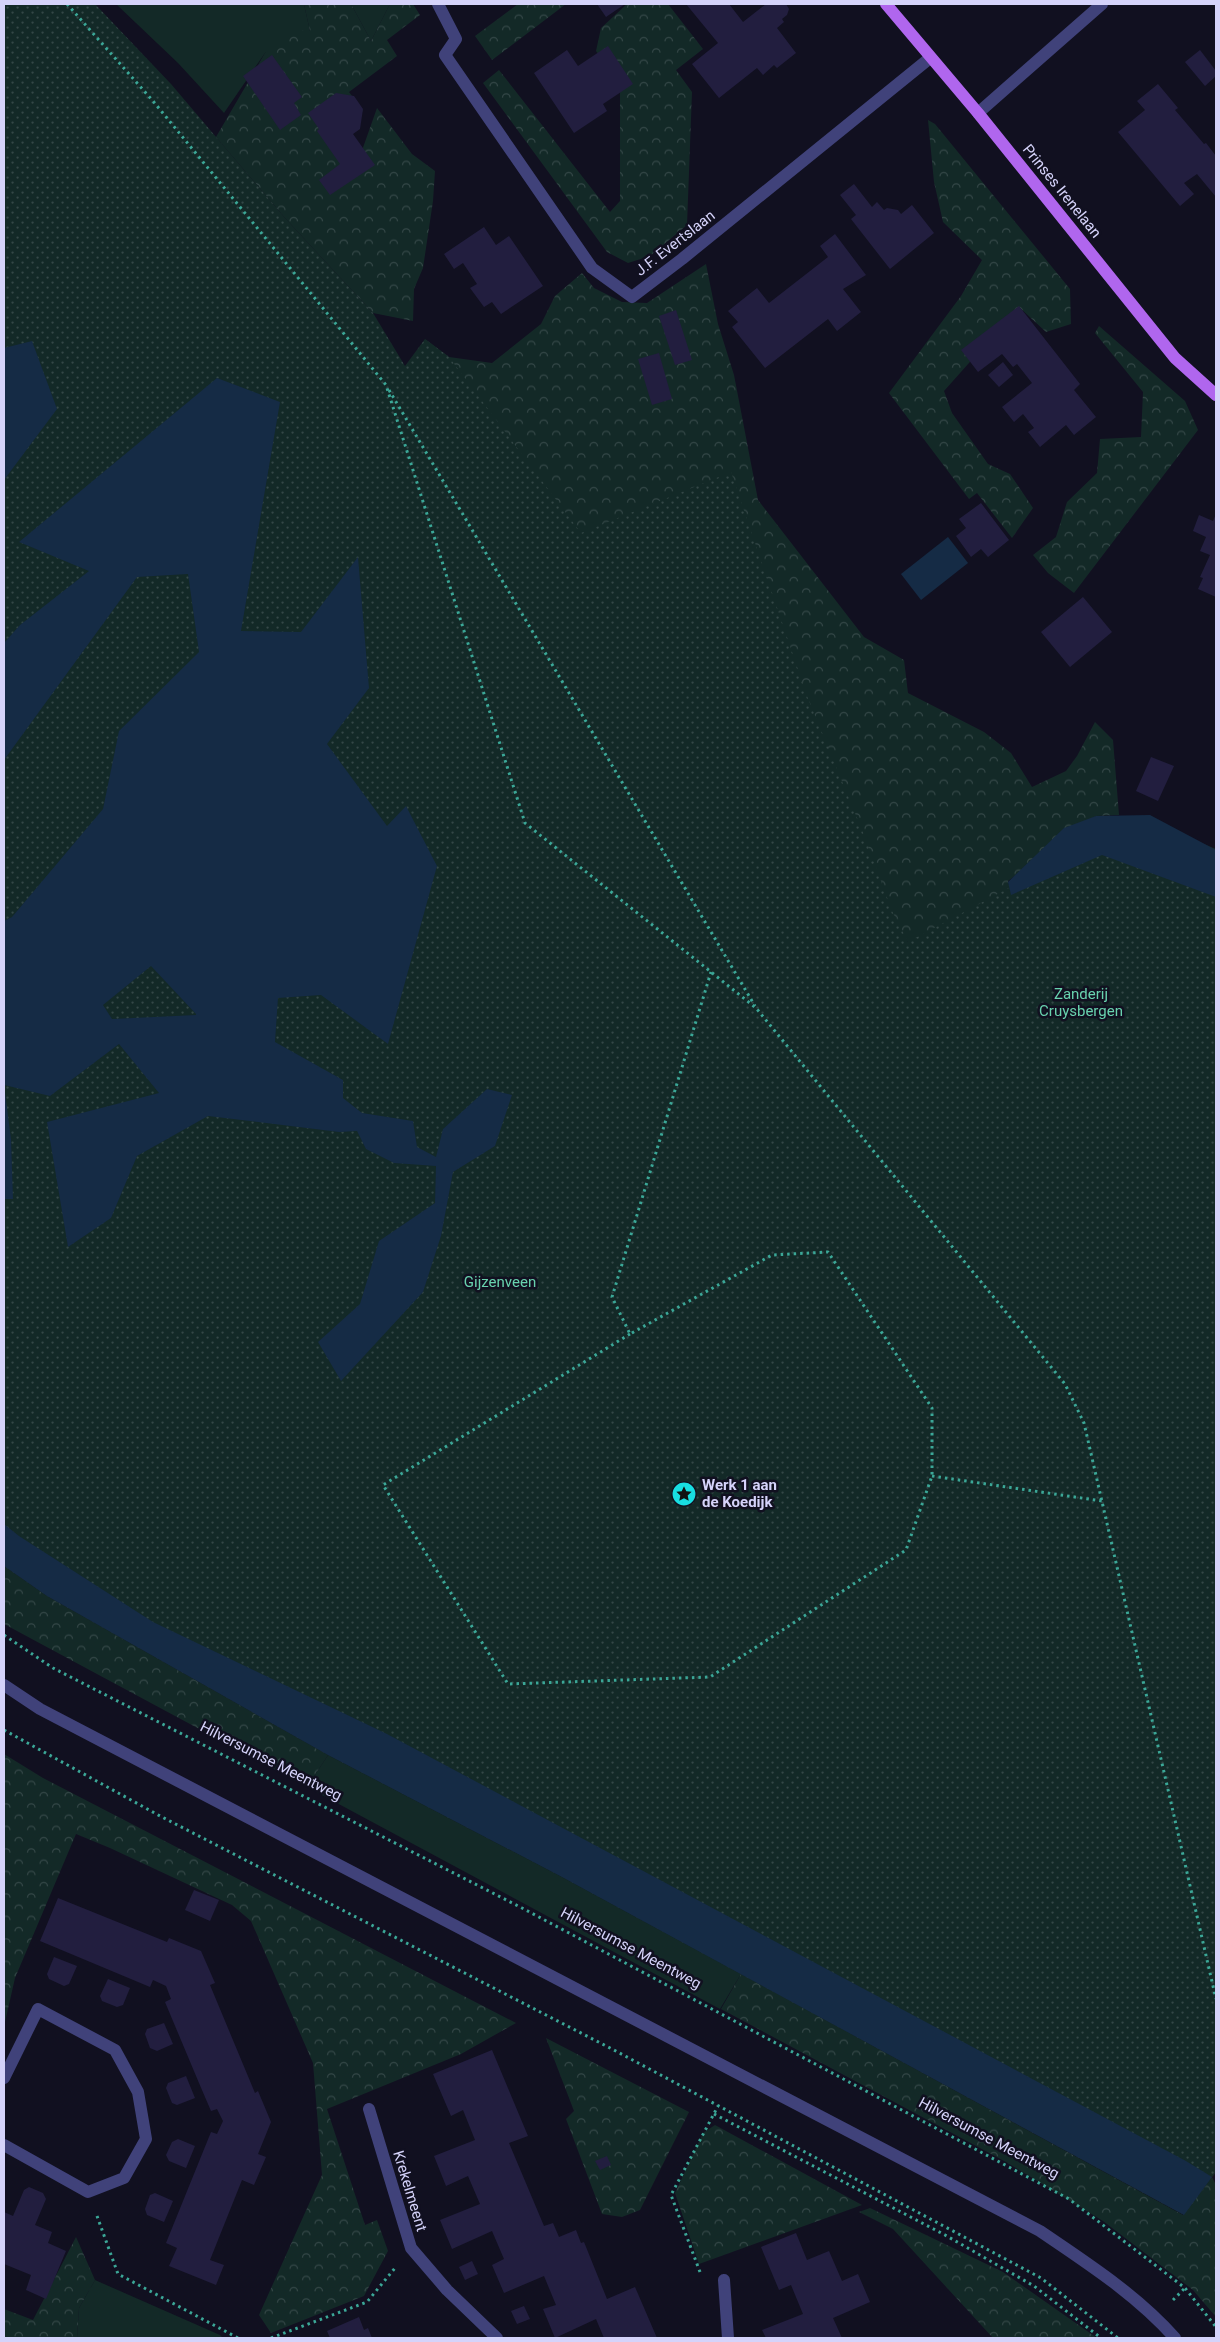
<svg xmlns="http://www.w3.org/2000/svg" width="1220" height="2342" viewBox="0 0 1220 2342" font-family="Roboto,sans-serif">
<defs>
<pattern id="forest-crowns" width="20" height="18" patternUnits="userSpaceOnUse" patternTransform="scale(1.25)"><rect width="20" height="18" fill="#132927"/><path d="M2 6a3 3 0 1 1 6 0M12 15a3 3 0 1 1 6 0" fill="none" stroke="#344747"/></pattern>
<pattern id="park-dots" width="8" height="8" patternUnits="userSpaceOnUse" patternTransform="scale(1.25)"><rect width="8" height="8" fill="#132927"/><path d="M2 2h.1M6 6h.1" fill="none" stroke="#344747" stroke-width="1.8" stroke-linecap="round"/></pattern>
</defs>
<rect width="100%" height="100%" fill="#111020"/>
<g fill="#132927">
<path d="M116,4H304L310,31L265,53L224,113L178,63Z"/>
<path d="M351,4H390L371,41Z"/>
<path d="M328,1755L562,1877L741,1974L720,2009L307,1787Z"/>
<path d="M95,2280L220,2335L223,2338H77L79,2308Z"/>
</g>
<g fill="url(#forest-crowns)">
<path d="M304,4H351L371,41L390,4H413L420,15L387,40L397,56L349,92L363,111L337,131L359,159L377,108L412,154L435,171L433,201L423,268L414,289L413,321L373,313L285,218L216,137L265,53L294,30L310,31Z"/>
<path d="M518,4H566L492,60L475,36Z"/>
<path d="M627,4H668L703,49L676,70L692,92L687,225L650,256L628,263L607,252L483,83L499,70L610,212L620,201V84L596,51L601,28Z"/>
<path d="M928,120L935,124L1070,289L1071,324L1046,332L1019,307L944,391L952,413L988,464L1010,474L1033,508L1012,538L977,493L969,499L889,393L961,296L982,260L943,222L934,182Z"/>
<path d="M706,264L718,324L734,375L758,500L864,637L904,660L908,693L984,732L1011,753L1032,787L1066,771L1077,756L1095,722L1113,740L1119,815L1096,816L1008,881L1073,1148L425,339L449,357L492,363L541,324L555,296L582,273L594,288L622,302L647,303Z"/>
<path d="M1099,326L1185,401L1198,430L1074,593L1048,573L1033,555L1056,537L1067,502L1097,473L1100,439L1141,437L1143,392L1095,333Z"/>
<path d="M4,1566L47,1596L328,1755L307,1787L4,1624Z"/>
<path d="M4,1754L43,1778L516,2023L461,2054L327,2109L365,2225L377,2220L388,2251L364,2296L271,2333L259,2315L322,2175L313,2063L251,1921L232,1905L110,1848L76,1834L15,1978L5,2022Z"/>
<path d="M741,1974L1183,2215L1212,2177L1216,2185V2317L1193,2290L1103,2221L1006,2162L721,2009Z"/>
<path d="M546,2038L689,2112L640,2210L622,2217L602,2214L566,2119L574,2111Z"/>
<path d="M715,2125L862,2205L699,2264L675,2193L703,2133Z"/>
<path d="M870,2208L1003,2272L1097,2338H993L893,2229L859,2212Z"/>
<path d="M76,2237L95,2280L79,2308L77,2338H4V2309L33,2320Z"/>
</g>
<path fill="url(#park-dots)" d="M4,4H95L171,84L285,218L373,313L405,366L425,339L449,357L581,533L731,472L807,696L864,835L892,911L908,942L1113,832L1204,844L1216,849V2172L1184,2215L562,1877L328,1755L47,1596L4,1566Z"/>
<g fill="#152b45" fill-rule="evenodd">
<path d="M32,341L57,409L4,480V348Z"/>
<path d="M217,378L280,402L241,631L301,632L358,557L369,688L327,744L387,826L406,806L437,866L388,1044L321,995L278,998L275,1042L343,1080V1098L362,1113L413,1121L417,1147L436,1157L443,1129L487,1089L512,1095L495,1146L453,1172L441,1236L423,1292L341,1381L318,1342L360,1304L379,1241L435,1203L436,1166L394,1163L366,1149L357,1131L339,1132L208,1116L137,1156L111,1218L68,1247L47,1122L159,1093L119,1044L50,1096L4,1085L11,1139L13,1199H4V921L12,917L103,809L119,731L199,652L188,574L137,577L4,760V643L20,625L89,571L19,542ZM151,966L196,1014V1015L112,1019L103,1005Z"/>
<path d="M948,537L968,563L921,600L901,574Z"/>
<path d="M1150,815L1216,850V897L1102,855L1011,895L1008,882L1064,828L1096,816Z"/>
<path d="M4,1524L19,1536L153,1622L387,1734L1186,2161L1212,2177L1184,2215L562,1877L328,1755L47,1596L4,1566Z"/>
</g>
<g fill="#221e3f">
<path d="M597,4H625L606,17Z"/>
<path d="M686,4H729L743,22L766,4H786L789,9L787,15L782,19L784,22L777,28L796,53L777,68L774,65L763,75L757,68L719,98L692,64L718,43Z"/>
<path d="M608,46L633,84L603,104L607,111L574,133L534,73L567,50L578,66Z"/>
<path d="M1200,50L1216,71V76L1205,86L1185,62Z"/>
<path d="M272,55L302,97L294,103L301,115L280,130L243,76Z"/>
<path d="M1158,84L1178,108L1175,110L1204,144L1206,143L1216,156V197L1197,174L1184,183L1194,194L1180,206L1118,132L1145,110L1137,101Z"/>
<path d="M336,93L354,96L363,109L360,129L353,134L375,165L330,195L319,180L340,164L317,131L319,129L308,113Z"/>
<path d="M854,184L872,207L877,202L884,210L887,208L898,210L901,214L912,205L934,233L890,269L851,219L856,215L840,195Z"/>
<path d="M484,227L496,245L509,236L543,286L501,314L492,302L484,307L470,288L477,284L463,263L454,269L444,254Z"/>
<path d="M835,234L866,275L843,289L861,312L837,331L828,319L765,368L732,327L738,322L728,311L757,288L769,303L828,257L820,246Z"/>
<path d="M1019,306L1080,384L1074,390L1096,417L1074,435L1066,425L1040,447L1028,432L1034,428L1023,414L1014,422L1002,407L1032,383L1017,364L1013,367L1002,354L978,372L961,350Z"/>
<path d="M676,310L692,360L675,365L659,316Z"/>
<path d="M659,353L672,399L652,405L638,359Z"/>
<path d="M1003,362L1013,375L999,387L988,375Z"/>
<path d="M981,503L1009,540L988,557L981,549L971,557L956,536L966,528L959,519Z"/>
<path d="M1216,514V597L1198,589L1203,578L1200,577L1210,555L1200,551L1206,537L1193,531L1199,515L1213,521Z"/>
<path d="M1083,597L1112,632L1070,667L1041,632Z"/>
<path d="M1151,757L1174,766L1158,801L1136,791Z"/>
<path d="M194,1890L219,1900L210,1921L185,1910Z"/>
<path d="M58,1898L167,1942L169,1938L201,1951L215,1983L210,1985L255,2093L258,2091L271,2122L258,2154L266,2157L254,2185L242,2180L210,2260L224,2265L216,2285L169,2266L177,2248L166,2243L211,2132L217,2134L223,2121L217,2109L211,2111L199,2083L165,2002L171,1999L166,1986L153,1980L150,1987L40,1941Z"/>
<path d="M54,1957L77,1966L69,1984L64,1986L49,1979L47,1974Z"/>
<path d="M108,1979L130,1988L123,2005L117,2007L102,2001L100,1996Z"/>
<path d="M164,2023L173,2044L157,2051L150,2048L145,2034L147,2029Z"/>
<path d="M492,2050L528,2136L509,2143L544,2226L553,2223L559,2237L576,2230L581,2243L584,2242L607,2299L635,2287L657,2338H604L596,2319L555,2338L543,2309L556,2305L544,2276L504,2293L492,2265L504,2259L492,2231L452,2249L440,2220L480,2204L468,2176L446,2186L434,2156L475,2140L463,2110L451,2116L433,2074Z"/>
<path d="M186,2076L195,2098L177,2105L172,2103L166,2088L168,2083Z"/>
<path d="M178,2139L195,2146L186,2168L169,2161L166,2155L172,2142Z"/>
<path d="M607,2156L611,2165L600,2170L595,2161Z"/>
<path d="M29,2187L43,2193L46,2199L35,2225L52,2232L48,2243L66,2251L46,2299L26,2290L31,2275L4,2264V2212L13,2216L24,2190Z"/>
<path d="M155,2193L173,2201L164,2222L147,2215L145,2209L150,2195Z"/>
<path d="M796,2233L807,2260L829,2251L842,2281L858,2274L870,2302L833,2318L842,2338H766L762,2330L803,2314L791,2285L779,2290L761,2247Z"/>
<path d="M472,2261L478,2274L465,2280L459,2267Z"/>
<path d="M524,2306L530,2319L517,2324L511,2311Z"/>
<path d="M359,2317L364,2330L368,2328L372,2338H330L327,2331Z"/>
</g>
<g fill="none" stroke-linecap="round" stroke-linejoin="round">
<g stroke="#3ba797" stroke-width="3" stroke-dasharray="2.5 4" stroke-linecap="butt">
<path d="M67,4L153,101L386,385L525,823L756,1008L1065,1384L1084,1423L1216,1999"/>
<path d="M389,390L755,1006"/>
<path d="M630,1334L383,1485L508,1684L710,1677L906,1550L932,1476V1408L828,1252L772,1255L630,1334L612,1297L711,972"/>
<path d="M932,1476L1102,1501"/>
<path d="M4,1635L53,1668L522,1908L1069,2199L1185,2288L1216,2327"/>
<path d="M4,1730L160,1816L612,2049L1041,2278L1118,2338"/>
<path d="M714,2114L945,2235L1034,2286L1101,2338"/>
<path d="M97,2216L118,2274L238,2338"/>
<path d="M700,2272L671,2195L718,2106"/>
<path d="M1173,2300L1185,2288"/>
<path d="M271,2338L367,2302L395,2268"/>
</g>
<g stroke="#40427a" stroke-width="12">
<path d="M438,4L456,39L445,55L592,268L632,297L682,259L930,58"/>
<path d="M978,113L1102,4"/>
<path d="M4,1685L40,1709L1040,2231C1087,2263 1137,2295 1175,2338"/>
<path d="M4,2078L38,2009L115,2050L138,2092L146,2139L124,2178L88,2192L4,2145"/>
<path d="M369,2109L411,2248L447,2290L497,2338"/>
<path d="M724,2280L728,2338"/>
</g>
<path stroke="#b066ee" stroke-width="12" d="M886,4L978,113L1175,358L1216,395"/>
</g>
<defs>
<symbol id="sight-disc" viewBox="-11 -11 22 22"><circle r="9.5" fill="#18dee1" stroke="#111020"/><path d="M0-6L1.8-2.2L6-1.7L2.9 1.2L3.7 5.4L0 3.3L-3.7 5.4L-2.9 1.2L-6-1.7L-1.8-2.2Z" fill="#111"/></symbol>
</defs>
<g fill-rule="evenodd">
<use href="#sight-disc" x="670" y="1480" width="28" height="28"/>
</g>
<g text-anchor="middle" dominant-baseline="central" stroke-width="5" stroke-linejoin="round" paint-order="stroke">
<g font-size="15" fill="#d5d3fa" stroke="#111020">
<text transform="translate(1062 191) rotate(51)">Prinses Irenelaan</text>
<text transform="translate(675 243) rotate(-38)">J.F. Evertslaan</text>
<text transform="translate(271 1761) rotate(27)">Hilversumse Meentweg</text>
<text transform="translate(631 1948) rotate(28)">Hilversumse Meentweg</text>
<text transform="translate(989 2138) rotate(28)">Hilversumse Meentweg</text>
<text transform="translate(410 2191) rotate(73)">Krekelmeent</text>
</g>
<g font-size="15" fill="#68d2ae" stroke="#111020">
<text x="1081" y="994">Zanderij<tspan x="1081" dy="17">Cruysbergen</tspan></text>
<text x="500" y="1282">Gijzenveen</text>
</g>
<g font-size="15" font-weight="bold" fill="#d5d3fa" stroke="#111020" text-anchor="start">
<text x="702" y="1485">Werk 1 aan<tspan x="702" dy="17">de Koedijk</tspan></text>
</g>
</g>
<rect width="1220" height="2342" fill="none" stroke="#d5d3fa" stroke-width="10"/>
</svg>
